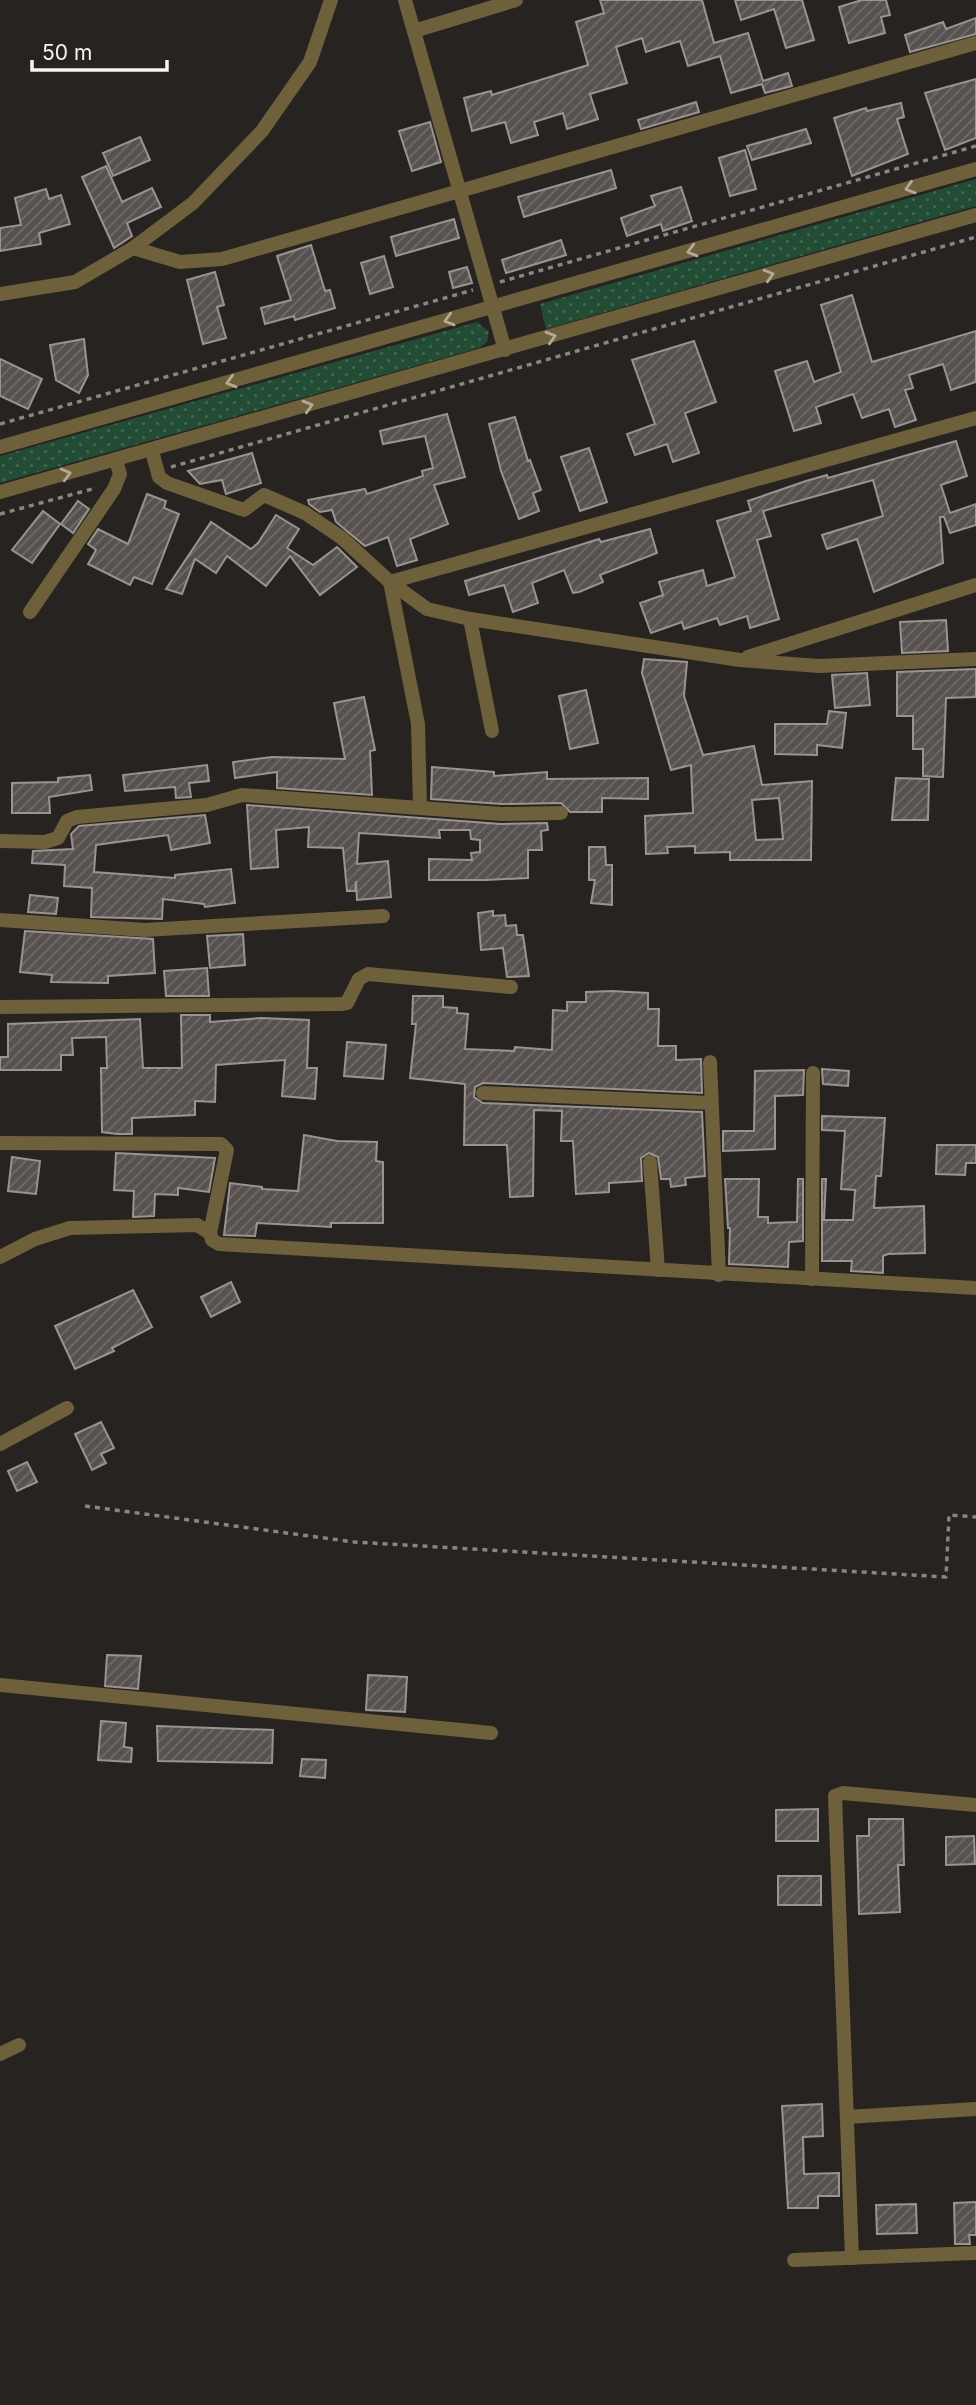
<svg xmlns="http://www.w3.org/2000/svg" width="976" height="2405" viewBox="0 0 976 2405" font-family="Inter,sans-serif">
<defs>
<pattern id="grass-dots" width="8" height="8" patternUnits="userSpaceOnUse" patternTransform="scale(1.75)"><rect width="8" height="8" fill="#224c33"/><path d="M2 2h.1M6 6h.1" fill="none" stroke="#436651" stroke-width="1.8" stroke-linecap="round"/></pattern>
<pattern id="building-hatch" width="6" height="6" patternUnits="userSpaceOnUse" patternTransform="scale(1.75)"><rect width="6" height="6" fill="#575250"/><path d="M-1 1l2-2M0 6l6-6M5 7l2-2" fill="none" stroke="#706c6a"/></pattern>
</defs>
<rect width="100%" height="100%" fill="#272321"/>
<g fill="url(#grass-dots)">
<path d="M976,179V206L546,329L540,304Z"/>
<path d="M477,322L489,332L487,342L479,348L0,483V456Z"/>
</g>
<g fill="url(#building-hatch)" stroke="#999492" stroke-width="2" fill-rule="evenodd">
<path d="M600,0H702L714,43L748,33L763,81L788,73L792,86L765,93L762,84L731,93L720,56L688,66L680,41L646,52L642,38L616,47L627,83L590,94L598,119L567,129L563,113L534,122L538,135L511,143L505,122L472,131L464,98L491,91L492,95L588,65L576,22L604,13Z"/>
<path d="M735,0H802L814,40L786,48L774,9L741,20Z"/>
<path d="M862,0H886L890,15L881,17L885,33L849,43L839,7Z"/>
<path d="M976,18V34L910,52L905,35L943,22L946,29Z"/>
<path d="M976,79V138L945,150L925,93Z"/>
<path d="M696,102L699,112L641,129L638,120Z"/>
<path d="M901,103L904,117L897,119L908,154L852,176L834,118L866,108L867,111Z"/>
<path d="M430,122L441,162L412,171L399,131Z"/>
<path d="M806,129L811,143L752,160L747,146Z"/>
<path d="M140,137L150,160L113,176L103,153Z"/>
<path d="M745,150L756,189L730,196L719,158Z"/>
<path d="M106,166L122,202L152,188L161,207L127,223L132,236L114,248L82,177Z"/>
<path d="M611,170L616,188L524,217L518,197Z"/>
<path d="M681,187L692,221L663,231L661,224L627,236L621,218L655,206L651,196Z"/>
<path d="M46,189L49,199L61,195L70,224L39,233L41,244L0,251V228L21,225L15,198Z"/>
<path d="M454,219L459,238L396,256L391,237Z"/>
<path d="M561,240L566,255L506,273L502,260Z"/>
<path d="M311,245L325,291L330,290L335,308L295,320L294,316L265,324L261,308L291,300L277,256Z"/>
<path d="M384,256L393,287L370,294L361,263Z"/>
<path d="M467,267L472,283L453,288L449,272Z"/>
<path d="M215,272L224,305L217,307L226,338L203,344L187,280Z"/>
<path d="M852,295L872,362L976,331V382L951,390L943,364L909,375L913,388L905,390L916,420L895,427L889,409L862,418L853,394L816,407L821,423L794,431L775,371L807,361L814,382L841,372L821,305Z"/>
<path d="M84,339L88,375L79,393L56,380L50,345Z"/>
<path d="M694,341L716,402L685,413L699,453L673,462L667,444L635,455L627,434L655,424L632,360Z"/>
<path d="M0,359L42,379L28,409L0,396Z"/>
<path d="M447,414L465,477L434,485L448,524L410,539L417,560L397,566L388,537L365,546L336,522L332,510L320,512L309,504L308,500L365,489L367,494L423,476L422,471L433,468L425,436L383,444L380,431Z"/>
<path d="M515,417L528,461L530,460L541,490L533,493L539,511L519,519L501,471L489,424Z"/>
<path d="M956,441L967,476L941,485L950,513L976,504V525L950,533L944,517H940L943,563L874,592L857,539L827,549L822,535L883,516L873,480L763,511L771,536L757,540L779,619L750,628L747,616L720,625L717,618L684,629L682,622L651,633L640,603L663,595L659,582L703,570L707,586L735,577L717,521L751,511L748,501L806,481L827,475L828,478Z"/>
<path d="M589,448L607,502L580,511L561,457Z"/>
<path d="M252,453L261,483L226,494L222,480L200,484L188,471Z"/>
<path d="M147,494L166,501L164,508L179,514L152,584L134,577L130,585L88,564L96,550L88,544L98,529L128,544Z"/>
<path d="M78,501L89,509L73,533L61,524Z"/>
<path d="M43,511L60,524L32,563L12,550Z"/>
<path d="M276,515L299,529L287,548L313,565L337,547L357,567L320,595L290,556L266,586L227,556L216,573L195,559L182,594L166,589L211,522L251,549L258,543Z"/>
<path d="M650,529L657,553L600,575L603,582L579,592L573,593L564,570L532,583L538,603L513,612L504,585L469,595L465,581L599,539L601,542Z"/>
<path d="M946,620L948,651L902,653L900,622Z"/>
<path d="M644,659L687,662L684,696L703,755L754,746L762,785L812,781L811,860H730V852L695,853V846L667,847L668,853L646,854L645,816L693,813L691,765L671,770L642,673ZM779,798L783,839L756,840L752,800Z"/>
<path d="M976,669V697L946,698L943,777L923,776V749H913V716H897V672Z"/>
<path d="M867,673L870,705L835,708L832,675Z"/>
<path d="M586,690L598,743L570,749L559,696Z"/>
<path d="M364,697L375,750L370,751L372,795L277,788V772L235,778L233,762L272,757L345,759L334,703Z"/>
<path d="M829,711L846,713L842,748L817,745V755L775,754V724H827Z"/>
<path d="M207,765L209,781L189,783L191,797L176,798L175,787L125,791L123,775Z"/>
<path d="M432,767L494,772V776L547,772V779L648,778V799L602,798V812H570L561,803L502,804L431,799Z"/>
<path d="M90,775L92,790L49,797L50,813H12V783L58,782V778Z"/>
<path d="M896,778L929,779L928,820H892Z"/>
<path d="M247,805L501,824L547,823L548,830L541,831L542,850H528V878L486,880H429V859L472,860L471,853L480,852V840L471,839L470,830H439L440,838L359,833L357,864L388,861L391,897L357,900L356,881L355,891H347L343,848L308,847L309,827L276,830L278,867L251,869Z"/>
<path d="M205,815L210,843L171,850L168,835L96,845L94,872L175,878V875L231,869L235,903L205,907L204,904L163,899L162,919L91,917L92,888L64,886L65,865L32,863L33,851L73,849L71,834L79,826Z"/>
<path d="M589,847H605L606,865H612V905L591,903L595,880H589Z"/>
<path d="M30,895L58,898L56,914L28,912Z"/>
<path d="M493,911V916L505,915L506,926L516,925L517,935H523L529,976L507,977L503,948L481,950L478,913Z"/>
<path d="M25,931L153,939L155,973L108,976V983L51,982L52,975L20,972Z"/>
<path d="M243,934L245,965L210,968L207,936Z"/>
<path d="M207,968L209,996H166L164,971Z"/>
<path d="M612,991L648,993V1009H659L658,1046H676V1060L701,1059L702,1093L483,1083L475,1087L474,1097L483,1103L702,1112L705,1176L685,1178L686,1185L671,1187L670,1179H661L658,1157L649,1153L641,1158L642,1181L609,1183V1192L576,1194L573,1141H561L562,1111L534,1110L533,1196L510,1197L507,1145H464L465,1084L410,1078L416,1024H412L413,996H443V1007L457,1008V1013L468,1014L465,1049L514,1051L515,1047L552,1050L553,1010L567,1011V1002H586V992Z"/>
<path d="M181,1015H210V1022L261,1018L309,1020L307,1068H317L315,1099L282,1096L285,1060L216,1065L215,1102L195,1101V1115L132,1118V1134H117L102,1132L101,1068H107L106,1037L72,1038L73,1055H61V1070H0V1057H8V1024L140,1019L143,1068H182Z"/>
<path d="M347,1042L386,1045L383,1079L344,1076Z"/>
<path d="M822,1069L849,1071L848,1086L823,1084Z"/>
<path d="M804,1070L803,1095L775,1096V1149L723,1151V1131H754L755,1071Z"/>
<path d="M822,1116L885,1118L881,1176H876L874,1208L924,1206L925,1253L888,1254L883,1256V1273L851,1271L852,1261H822V1179H826L824,1220H853L855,1190L841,1189L845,1131L822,1130Z"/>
<path d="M304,1135L337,1141L377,1142L376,1161L383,1162V1223H331V1227L257,1223L255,1236L224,1235L230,1183L262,1187V1189L298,1191Z"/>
<path d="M937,1145H976V1163H966L965,1175L936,1174Z"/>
<path d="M116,1153L215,1158L209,1192L178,1188V1195L155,1194L154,1216L133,1217L134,1191L114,1190Z"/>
<path d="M12,1157L40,1161L36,1194L8,1191Z"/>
<path d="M725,1179H759L758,1217H768V1223L797,1222L798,1179H803V1241L789,1242L788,1267L729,1264L730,1228H728Z"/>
<path d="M231,1282L240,1302L211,1317L201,1297Z"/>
<path d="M133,1290L152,1327L112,1348L114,1351L75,1369L55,1326Z"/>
<path d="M101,1422L114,1448L101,1454L106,1463L92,1470L75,1434Z"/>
<path d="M27,1462L37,1482L17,1491L8,1471Z"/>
<path d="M107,1655L141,1656L138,1689L105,1686Z"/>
<path d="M368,1675L407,1677L405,1712L366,1710Z"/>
<path d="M101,1721L126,1723L124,1747L132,1748L131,1762L98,1760Z"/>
<path d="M157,1726L273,1730L272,1763L158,1761Z"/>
<path d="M302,1759L326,1760L325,1778L300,1776Z"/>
<path d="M818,1809V1841H776V1810Z"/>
<path d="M869,1819H903L904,1865H898L900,1912L859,1914L857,1836H869Z"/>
<path d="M974,1836L975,1864L946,1865V1837Z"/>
<rect x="778" y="1876" width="43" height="29"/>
<path d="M822,2104L823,2136L803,2137L804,2174L839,2173V2196H818V2208H788L782,2106Z"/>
<path d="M976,2202V2235H969L970,2244H955L954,2203Z"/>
<path d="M916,2204L917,2233L877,2234L876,2205Z"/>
</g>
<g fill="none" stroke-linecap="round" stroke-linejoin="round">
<g stroke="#898584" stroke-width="3.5" stroke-dasharray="5 5" stroke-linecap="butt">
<path d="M500,282L976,146"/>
<path d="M0,424L473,290"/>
<path d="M171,467L976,237"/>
<path d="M0,514L96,488"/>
<path d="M85,1506L354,1542L946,1577L949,1515L976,1517"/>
</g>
<g stroke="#6e603a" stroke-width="14">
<path d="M405,0L505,350"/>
<path d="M414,31L516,0"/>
<path d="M133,248L180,262L222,259L976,43"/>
<path d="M0,294L75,282L133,248L193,203L262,131L310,62L331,0"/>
<path d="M0,447L976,169"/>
<path d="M152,451L159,477L167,483L244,510L264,495L305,513L342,538L390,582L427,609L470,619L740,660L819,666L976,659"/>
<path d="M0,492L976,215"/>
<path d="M390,582L976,418"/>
<path d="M390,582L418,724L420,807"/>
<path d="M30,612L114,489L120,474L116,461"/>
<path d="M470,619L492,731"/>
<path d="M748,657L976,585"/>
<path d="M0,841L45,842L58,838L67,821L77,817L207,805L242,795L502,814L561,813"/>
<path d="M0,920L145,930L383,916"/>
<path d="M0,1007L341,1004L347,1003L359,979L368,974L511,987"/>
<path d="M710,1062L719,1275"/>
<path d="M483,1093L711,1103"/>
<path d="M0,1143L221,1144L227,1150L210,1233"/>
<path d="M650,1162L658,1270"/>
<path d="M0,1257L35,1239L70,1228L197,1225L210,1233L212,1240L219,1244L976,1288"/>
<path d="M812,1279L813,1073"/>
<path d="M0,1444L67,1408"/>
<path d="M0,1685L491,1733"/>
<path d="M0,2054L19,2045"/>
<path d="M847,2117L976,2109"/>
<path d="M852,2258L835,1796L843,1793L976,1805"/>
<path d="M794,2260L976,2253"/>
</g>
</g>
<defs><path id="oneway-chevron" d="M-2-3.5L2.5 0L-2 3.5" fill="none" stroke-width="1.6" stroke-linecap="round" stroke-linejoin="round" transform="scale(1.75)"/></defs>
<g stroke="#b2aa96">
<use href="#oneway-chevron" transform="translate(910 188) rotate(164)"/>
<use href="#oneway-chevron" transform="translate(692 251) rotate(164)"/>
<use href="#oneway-chevron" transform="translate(769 275) rotate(-16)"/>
<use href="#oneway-chevron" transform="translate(449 320) rotate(164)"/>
<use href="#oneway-chevron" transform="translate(551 337) rotate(-16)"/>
<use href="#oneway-chevron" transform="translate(231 382) rotate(164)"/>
<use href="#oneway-chevron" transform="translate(308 406) rotate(-16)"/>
<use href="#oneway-chevron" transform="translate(66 474) rotate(-15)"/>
</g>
<path d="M32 60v10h135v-10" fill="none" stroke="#f7f4f3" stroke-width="3.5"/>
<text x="42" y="60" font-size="21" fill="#f7f4f3" stroke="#272321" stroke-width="5" paint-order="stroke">50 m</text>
</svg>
